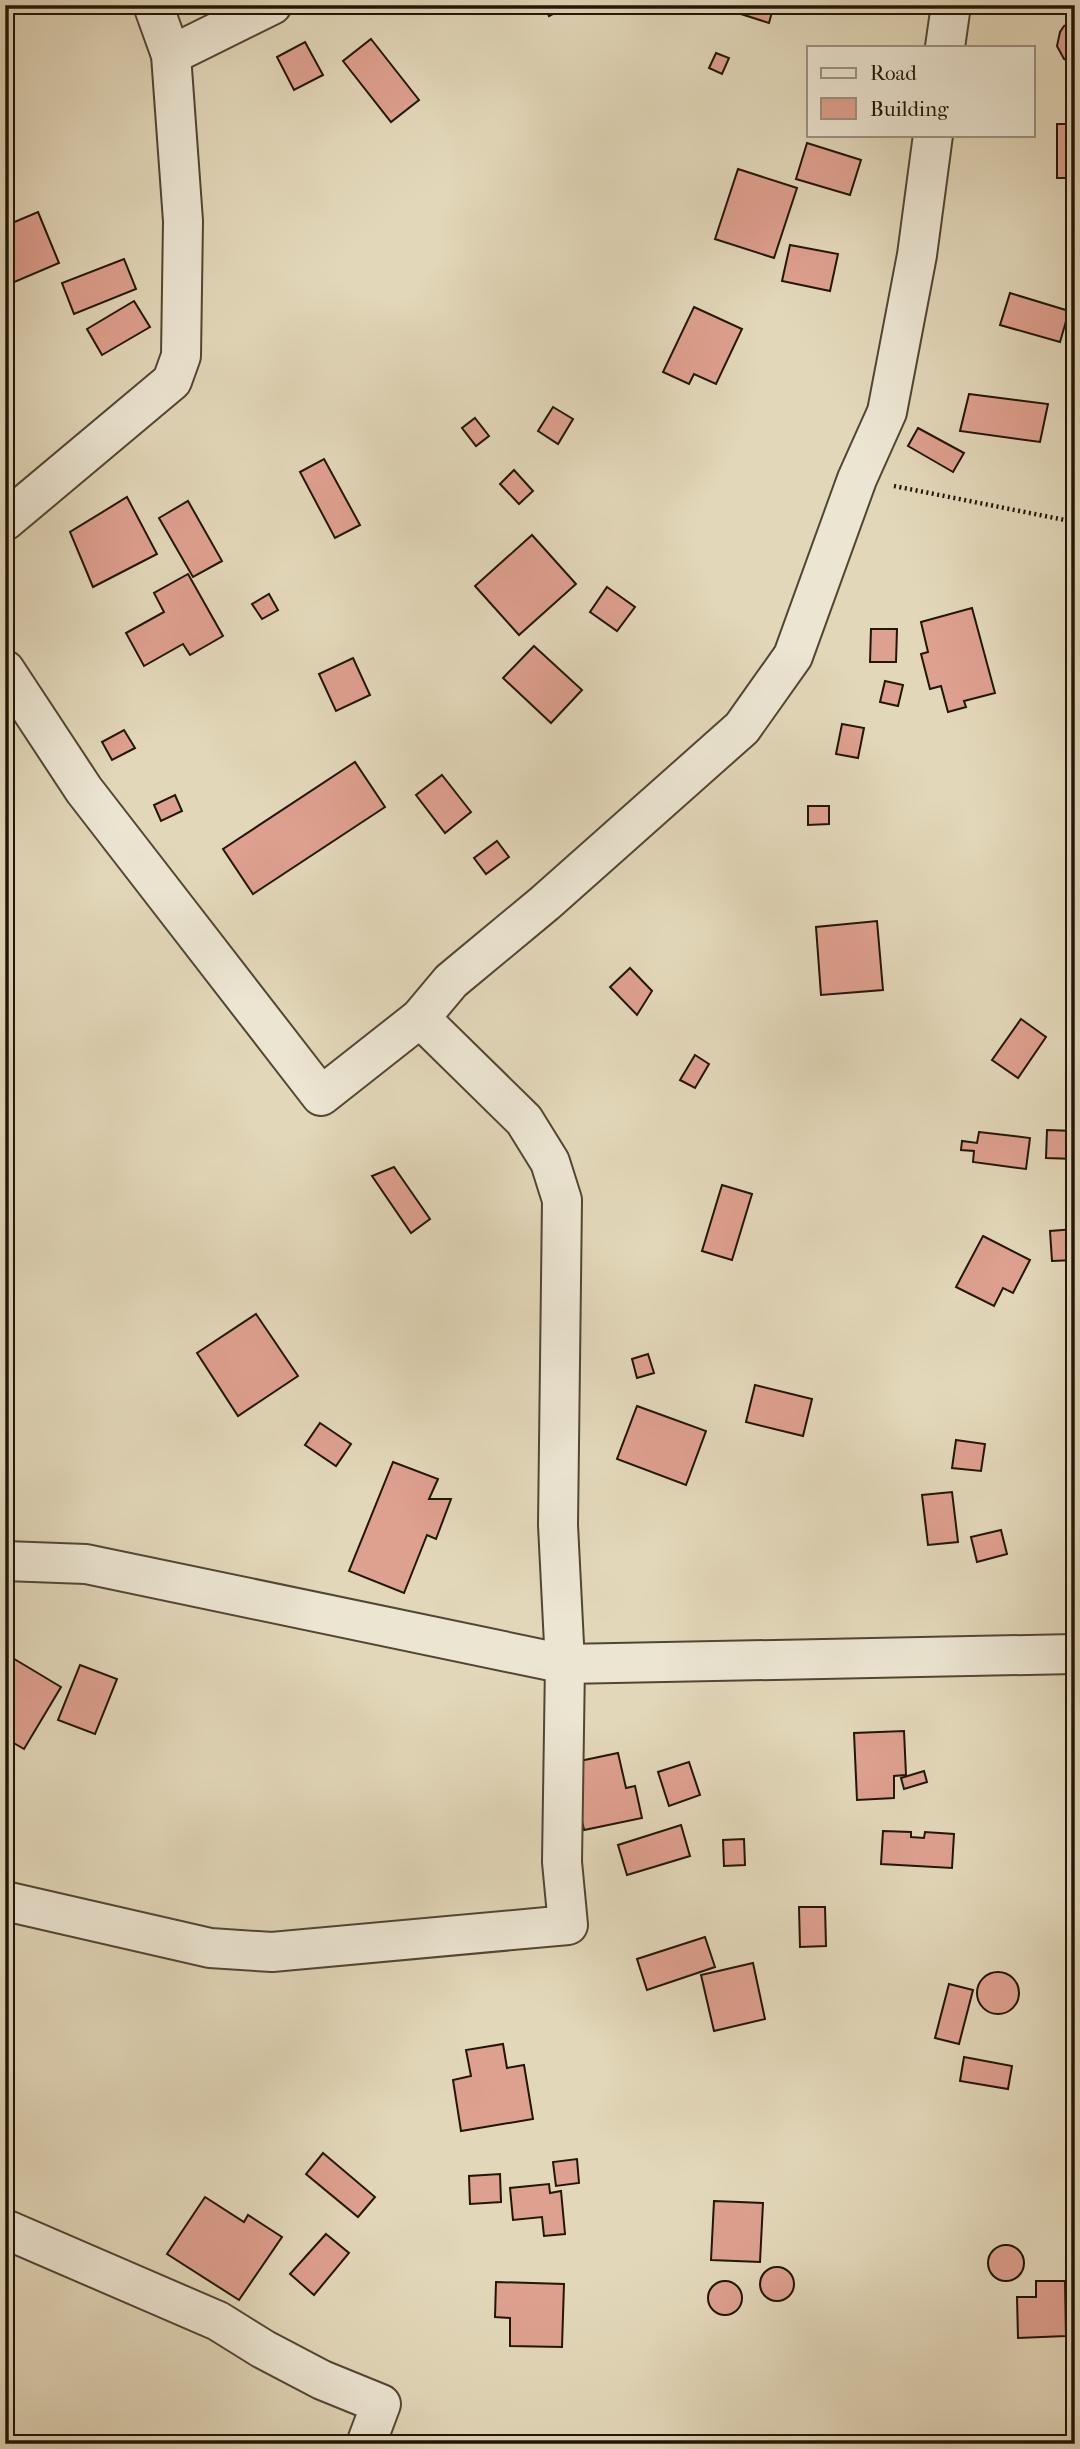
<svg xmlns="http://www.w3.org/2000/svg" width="1080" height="2449" viewBox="0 0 1080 2449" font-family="'IM FELL French Canon',serif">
<rect width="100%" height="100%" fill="#e2d7b9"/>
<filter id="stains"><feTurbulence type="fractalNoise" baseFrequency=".00286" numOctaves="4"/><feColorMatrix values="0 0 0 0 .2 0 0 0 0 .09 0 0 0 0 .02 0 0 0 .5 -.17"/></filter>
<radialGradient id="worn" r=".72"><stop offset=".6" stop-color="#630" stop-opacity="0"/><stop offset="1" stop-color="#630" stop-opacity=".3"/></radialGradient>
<g fill="#dea08f" stroke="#221606" stroke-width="2">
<path d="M544,5H570L549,16Z"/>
<path d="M744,5H774L769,23L741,14Z"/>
<path d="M1075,21V64L1064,59L1057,46L1060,32L1064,26Z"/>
<path d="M371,39L419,100L391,122L343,61Z"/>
<path d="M305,42L323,75L294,90L277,57Z"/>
<path d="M716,53L729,58L722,74L709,68Z"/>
<rect x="1057" y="124" width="18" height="54"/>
<path d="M807,143L861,160L850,195L796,179Z"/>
<path d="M738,169L797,188L774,258L715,239Z"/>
<path d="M38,212L59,263L5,286V226Z"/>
<path d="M790,245L838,254L830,291L782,281Z"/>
<path d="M124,259L136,289L74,314L62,283Z"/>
<path d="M1010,293L1069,311L1060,342L1000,325Z"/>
<path d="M134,301L150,327L102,355L87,329Z"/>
<path d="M694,307L742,329L716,384L694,374L689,384L663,372Z"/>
<path d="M969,394L1048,404L1040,442L960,431Z"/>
<path d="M553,407L573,419L558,444L538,431Z"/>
<path d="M475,418L489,436L476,446L462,428Z"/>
<path d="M918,428L964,453L953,472L908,446Z"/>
<path d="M324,459L360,525L335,538L300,472Z"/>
<path d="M514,470L533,491L519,504L500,484Z"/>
<path d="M127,497L157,554L93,587L70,532Z"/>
<path d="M188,501L222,561L193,577L159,518Z"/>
<path d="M532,535L576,584L519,635L475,586Z"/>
<path d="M188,574L223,636L190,655L183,644L144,666L126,633L164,612L154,593Z"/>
<path d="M607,587L635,607L617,631L590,612Z"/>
<path d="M269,594L278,610L262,619L252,604Z"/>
<path d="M972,608L995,693L964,701L966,707L948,712L941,686L930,689L921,654L928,652L921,622Z"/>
<path d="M871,629H897L896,662H870Z"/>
<path d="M534,646L582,690L551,723L503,678Z"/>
<path d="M353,658L370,695L336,711L319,674Z"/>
<path d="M885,681L903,685L898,706L880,702Z"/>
<path d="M842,724L864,728L858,758L836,754Z"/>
<path d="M124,730L135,748L112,760L102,742Z"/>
<path d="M355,762L385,807L253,894L223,849Z"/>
<path d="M442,775L471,812L445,833L416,795Z"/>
<path d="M175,795L182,811L161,821L154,805Z"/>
<path d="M808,806H829V824L808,825Z"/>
<path d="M497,841L509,857L486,874L474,858Z"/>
<path d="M877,921L883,990L821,995L816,927Z"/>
<path d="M630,968L652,991L637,1015L610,987Z"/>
<path d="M1021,1019L1046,1037L1018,1078L992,1060Z"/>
<path d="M695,1055L709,1064L695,1088L680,1080Z"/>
<path d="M1047,1130L1075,1131V1159L1046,1158Z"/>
<path d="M979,1132L1030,1138L1026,1169L973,1162L974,1151L961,1150L962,1141L977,1143Z"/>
<path d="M394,1167L430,1219L411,1233L372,1176Z"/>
<path d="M722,1185L752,1194L732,1260L702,1251Z"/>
<path d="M1075,1229V1260L1052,1261L1050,1231Z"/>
<path d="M983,1236L1030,1260L1013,1293L1003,1288L994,1306L956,1287Z"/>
<path d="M256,1314L298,1376L238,1416L197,1353Z"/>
<path d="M648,1354L654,1373L637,1378L632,1359Z"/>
<path d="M755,1385L812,1399L803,1436L746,1422Z"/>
<path d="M637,1406L706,1431L686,1485L617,1459Z"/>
<path d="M320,1423L351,1444L336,1466L305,1445Z"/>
<path d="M956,1440L985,1444L981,1471L952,1468Z"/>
<path d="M393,1462L438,1479L429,1499H451L436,1539L427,1535L404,1593L349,1571Z"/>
<path d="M952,1492L958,1542L928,1545L922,1495Z"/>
<path d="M1001,1530L1007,1554L977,1562L971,1537Z"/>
<path d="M11,1657L61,1687L24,1749L5,1738V1666Z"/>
<path d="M80,1665L117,1679L95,1734L58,1720Z"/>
<path d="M904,1731L906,1775L894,1776V1798L857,1800L854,1733Z"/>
<path d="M618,1753L626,1788L635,1786L642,1818L584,1830L570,1763Z"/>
<path d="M689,1762L700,1795L669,1806L658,1772Z"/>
<path d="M924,1771L927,1782L904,1789L901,1778Z"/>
<path d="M681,1825L690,1856L627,1875L618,1845Z"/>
<path d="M883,1831L911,1832V1837L924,1838L925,1832L954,1834L952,1868L881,1864Z"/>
<path d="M744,1839L745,1865L724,1866L723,1840Z"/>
<path d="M799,1907H825L826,1946L800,1947Z"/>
<path d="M705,1937L715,1967L647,1990L637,1959Z"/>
<path d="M753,1963L765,2019L714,2031L701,1975Z"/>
<circle cx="998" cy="1993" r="21"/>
<path d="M949,1984L973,1990L959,2044L935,2038Z"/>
<path d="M503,2044L507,2068L524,2065L533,2119L461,2131L453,2080L471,2076L466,2050Z"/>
<path d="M964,2057L1012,2066L1008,2089L960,2081Z"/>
<path d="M5,2064L13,2067L5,2087Z"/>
<path d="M323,2153L375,2197L358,2217L306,2174Z"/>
<path d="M577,2159L579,2183L556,2186L553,2162Z"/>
<path d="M500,2174L501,2202L470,2204L469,2176Z"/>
<path d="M549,2184L550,2193L561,2191L565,2234L544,2236L542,2217L513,2220L510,2188Z"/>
<path d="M205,2197L244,2222L248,2215L282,2237L239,2300L167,2254Z"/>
<path d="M714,2201L763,2203L760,2262L711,2260Z"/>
<path d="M326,2234L349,2253L314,2295L290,2274Z"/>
<circle cx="1006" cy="2263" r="18"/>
<circle cx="777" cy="2284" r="17"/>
<circle cx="725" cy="2298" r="17"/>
<path d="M1036,2281H1065L1066,2336L1018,2338L1017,2297H1036Z"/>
<path d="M496,2282L564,2284L562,2347L510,2346V2318L495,2317Z"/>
<path d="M967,2436L998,2439L997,2444H967Z"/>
</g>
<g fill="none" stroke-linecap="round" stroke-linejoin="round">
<defs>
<g id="street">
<path d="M945,47L951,5"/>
<path d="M171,55L272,5"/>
<path d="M5,521L172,381L181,356L183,221L171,55L153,5"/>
<path d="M5,670L84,790L321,1096L420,1018L451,981L545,903L742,728L793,656L857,479L887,412L917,255L933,135"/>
<path d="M5,1561L86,1564L565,1664L1075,1654"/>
<path d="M5,1901L210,1948L272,1952L568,1925L562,1862L565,1664L558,1525L562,1200L550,1162L524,1120L420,1018"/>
<path d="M5,2229L218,2321L263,2349L322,2380L381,2404L366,2444"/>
</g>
</defs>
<use href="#street" stroke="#524633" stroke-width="42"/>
<path stroke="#221606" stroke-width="4.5" stroke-dasharray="2 3.5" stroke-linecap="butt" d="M894,486L1075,522"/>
<use href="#street" stroke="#ece5d2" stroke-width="38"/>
</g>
<rect width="1080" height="2449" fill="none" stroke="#e2d7b9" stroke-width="28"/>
<rect x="7" y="7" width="1066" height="2435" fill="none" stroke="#221606" stroke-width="3.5"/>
<rect x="14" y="14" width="1052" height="2421" fill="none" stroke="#221606" stroke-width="2"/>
<rect x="807" y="46" width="228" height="91" fill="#ece5d2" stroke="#9b9280" stroke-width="2"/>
<rect x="821" y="68" width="35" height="10" fill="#ece5d2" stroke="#9b9280" stroke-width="2"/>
<text x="870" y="80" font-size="21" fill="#221606">Road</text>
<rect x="821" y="98" width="35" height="21" fill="#dea08f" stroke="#9b9280" stroke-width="2"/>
<text x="870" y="116" font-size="21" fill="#221606">Building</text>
<rect width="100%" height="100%" filter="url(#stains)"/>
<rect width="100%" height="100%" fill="url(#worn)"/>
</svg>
